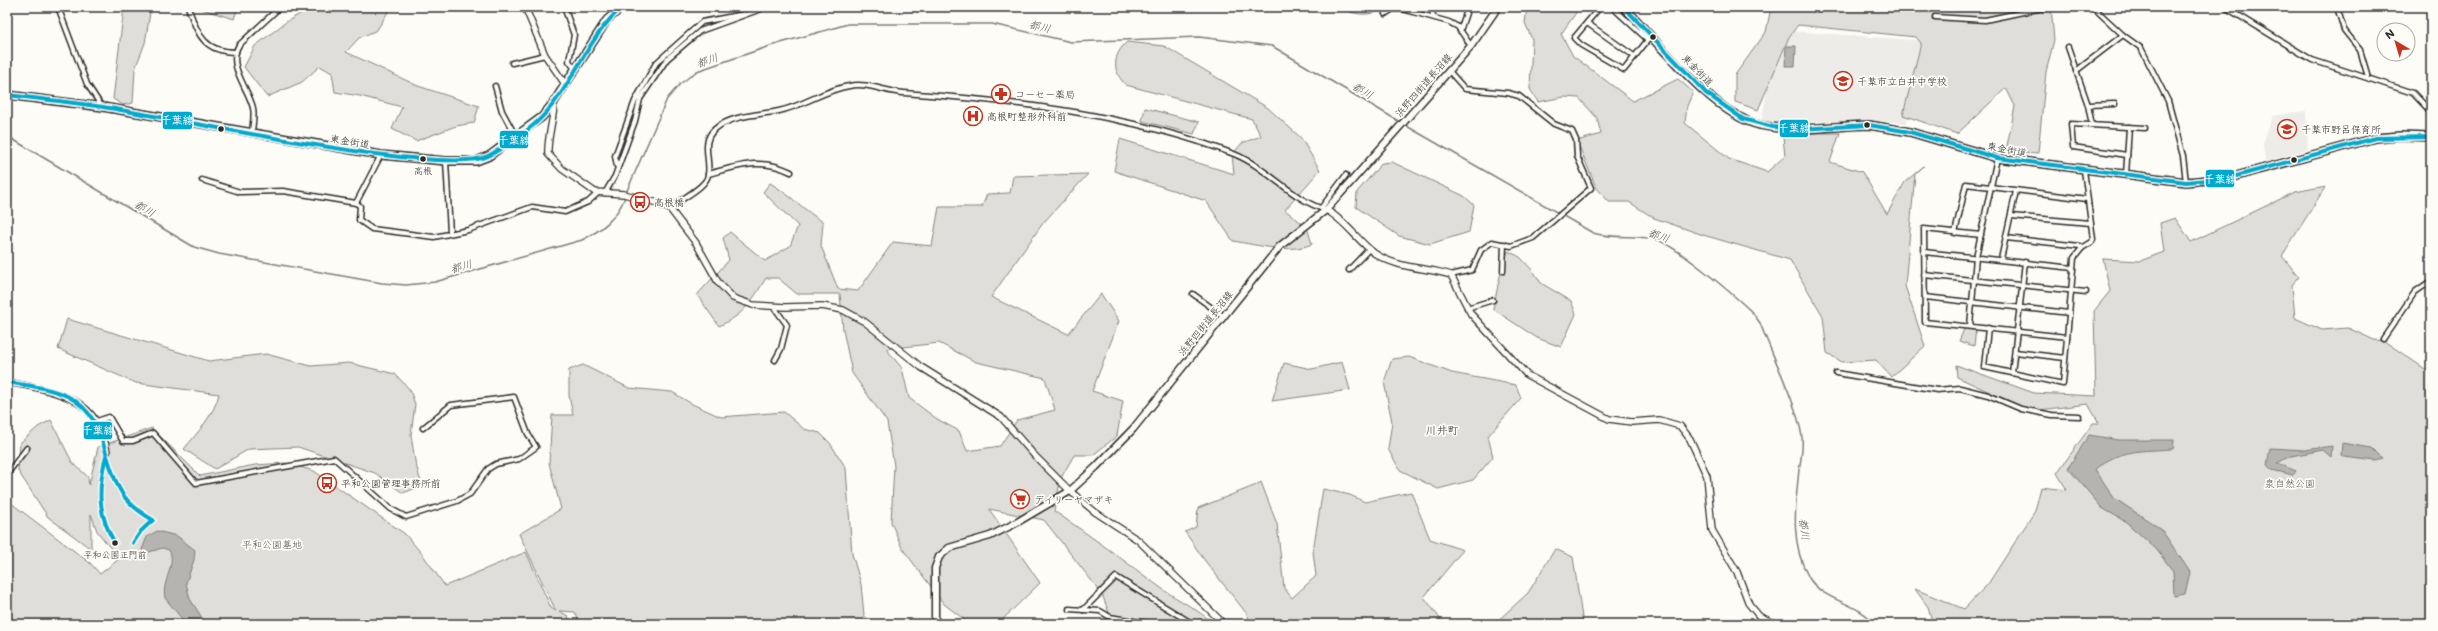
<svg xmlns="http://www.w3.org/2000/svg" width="2438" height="631" viewBox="0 0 2438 631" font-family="Mali,'Klee One',sans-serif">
<rect width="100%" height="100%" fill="#fdfcf7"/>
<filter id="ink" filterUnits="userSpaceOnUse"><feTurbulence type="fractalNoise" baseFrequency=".025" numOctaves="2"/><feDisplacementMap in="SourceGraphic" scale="8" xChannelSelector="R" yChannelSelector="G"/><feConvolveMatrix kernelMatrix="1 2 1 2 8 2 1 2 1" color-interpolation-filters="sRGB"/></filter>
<g filter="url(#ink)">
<g fill="#edece8">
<path d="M1777,30L1927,41L1906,123L1869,121L1775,123L1762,120Z"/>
<path d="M2306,111L2308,149L2265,162L2263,143L2273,116Z"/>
</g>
<g fill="#dfdeda" stroke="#858482" fill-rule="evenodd">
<path d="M124,7H151L145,43L135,69L133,103L123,105L113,99Z"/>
<path d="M195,7H238L234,19Z"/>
<path d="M312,7H391L377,30L359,38L346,52L418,86L479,106L474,123L456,126L416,141L392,129L402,107L360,96L335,92L332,73L320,66L302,82L267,97L244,67L255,46L286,22Z"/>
<path d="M1338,7H1388C1370,17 1356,16 1338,7Z"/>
<path d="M1527,7H1580L1561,34L1573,56L1633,101L1678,79L1693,92L1687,106L1685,123L1729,159L1767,172L1785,156L1783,137L1798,133H1840L1830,162L1862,172L1887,214L1905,182L1924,166L1915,174L1905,286L1925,346L1891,377L1876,360L1842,362L1827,353L1823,316L1790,260L1703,235L1654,218L1629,202H1609L1596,187L1577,141L1601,134L1597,118L1579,98L1564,97L1538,102L1530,89L1532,39L1525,23Z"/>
<path d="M1771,7H2051L2054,40L2046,72L2038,153L2006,151L2015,106L2006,88L1957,134L1903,115L1921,43L1916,37L1798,25L1789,37L1758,110L1735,102V75L1766,32Z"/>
<path d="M1127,42L1164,46L1268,108L1301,138L1320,170L1285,210L1307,227L1312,244C1289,254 1258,245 1233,241L1206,201L1114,171L1120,139L1234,174L1232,155L1242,143L1261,136L1252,119L1126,85C1112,72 1112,55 1127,42Z"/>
<path d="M1145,108L1199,122L1194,134L1142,121Z"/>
<path d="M1392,162L1464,196L1474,205L1469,232L1430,244L1399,236L1356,207L1357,192L1382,163Z"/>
<path d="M1088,174L1043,223L991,297L1068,334L1101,294L1119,321L1092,391L1123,401L1117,436L1093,455H1074L1061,478L1054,511C1091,536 1126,562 1161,588C1179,601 1198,609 1214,624H1113L1102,594L1044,520L989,509L1040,583L998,624H970L944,604L902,548L891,522L894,466L887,422L852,373L843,330L840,294H797L778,278H766C752,301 744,315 719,326L697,295L729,260L723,238L730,232L765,261L790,246L798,226L763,192L770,183C789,194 804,210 823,222L821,246L838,289L858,291L893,242L932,246L939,207H982L987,194L1010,193L1013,176ZM939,343L976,362L1045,378L1055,410L1017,420L1000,446L967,451L959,431L937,419L909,398L902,368L886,349Z"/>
<path d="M2326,186L2282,256L2299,277L2292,285L2295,318L2322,330L2348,328L2374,340L2384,341L2431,373V624H1933L1928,607L1915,589L1964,609L1988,584L2035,511L2041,487L2067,490L2057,473L2093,423H2099L2088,404L2031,411L1957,377L1956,365L2034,393L2096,396L2094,311L2110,291L2103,259L2140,261L2164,252L2160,223L2175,218L2191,242L2295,192Z"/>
<path d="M1508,251L1520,257L1534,272L1541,283L1571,301L1576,314L1561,347L1537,338L1493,309L1500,276Z"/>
<path d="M67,319L209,361L266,354L311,366L349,363L395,374L410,390L415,404L411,435L415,461L422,486L403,493L375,473L298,447L249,449L215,469L184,449C198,432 214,415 219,394L136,383L58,349Z"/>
<path d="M1965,327L1976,328L1974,346L1959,341Z"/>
<path d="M1409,357L1452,373L1516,385L1521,398L1488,436L1493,457L1473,480L1438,489L1400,470L1388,449L1392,422L1384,382L1392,359Z"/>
<path d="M1342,362L1350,390L1272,401L1284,363L1312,369Z"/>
<path d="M583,365L629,388L672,392L692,404L721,417L784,412L804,429L820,433L830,443L846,468L852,554L861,584L864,615L871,624H580L575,612L559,611L568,616L571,624H7V500L90,563L100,574L119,559L97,531L91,514V549L48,517L18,471L20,443L38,427L51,420L72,462L88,477L89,485L98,447L152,428L200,476L255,465L286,463L314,471L405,534L423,555L445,586L526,552L551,608L556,611L519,534L561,509L549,463L552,415H573L569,396V370Z"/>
<path d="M1261,482L1277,524L1284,588L1292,598L1316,576L1313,551L1323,489L1350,495L1365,502L1411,492L1430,539L1463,550L1424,597L1444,624H1251L1247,614L1205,561L1185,532L1196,527L1198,508L1254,486Z"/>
<path d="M1555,549L1573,557L1583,624H1494L1528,593Z"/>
</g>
<g fill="#b5b4b1" stroke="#7e7d7b">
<path d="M1786,46H1796L1795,66H1785Z"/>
<path d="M2089,435L2119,440H2174L2173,449C2143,451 2120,449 2095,469L2114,498L2161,529L2190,572L2185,594L2174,596L2173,571L2156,549L2126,522L2102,508L2068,468Z"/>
<path d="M2342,443L2372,448L2382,458L2376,461L2344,457L2341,455Z"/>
<path d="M2332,446L2331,457L2323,450L2291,456L2277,463L2296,471L2293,475L2272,470L2267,465L2270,448L2305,450Z"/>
<path d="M157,531L177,536L195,550L194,560L186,583L190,599L206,624H186L165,598C161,582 177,564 169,550L162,548L143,554L141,552L147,537Z"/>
</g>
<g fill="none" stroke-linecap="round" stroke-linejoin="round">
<g stroke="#7e7d7b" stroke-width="1.5">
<path d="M1403,124L1593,233C1613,239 1634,235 1654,239C1674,243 1736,297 1753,313L1760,323C1772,355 1797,404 1802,437C1803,448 1801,460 1799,470C1795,507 1790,544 1809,578C1824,602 1856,601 1875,624"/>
<path d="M7,136L194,247L219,254L382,283L406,285L435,282L582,240C602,230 617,218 625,197"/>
<path d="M626,193L667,99L680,84L697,71L770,46L848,24H992L1071,42L1199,37L1272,46L1400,122"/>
</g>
<defs>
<g id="street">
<path d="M58,7L87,84L102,107"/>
<path d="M188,7C198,34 203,52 236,52"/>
<path d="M564,7L574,35L569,61L575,69"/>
<path d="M1432,7L1433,16"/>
<path d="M1600,7L1574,38L1581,45L1624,70L1651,36"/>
<path d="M1612,7L1648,40"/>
<path d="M2093,7L2123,35L2141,48L2168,101L2183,156L2186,182"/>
<path d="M2225,7L2312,60L2413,93L2431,112"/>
<path d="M2337,7L2344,30L2360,50L2368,77"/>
<path d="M1385,14L1393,9H1402L1449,22L1458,27L1471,46"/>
<path d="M1935,17L1985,20L2047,7"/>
<path d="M1587,23L1634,56"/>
<path d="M1460,31L1468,7"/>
<path d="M2068,47L2088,105L2092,125"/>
<path d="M512,63L545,55"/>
<path d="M1449,71L1465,89L1508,93L1519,96L1554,124L1572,131L1576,140L1577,156L1591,188L1533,238L1511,246L1492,242L1481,250L1472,270L1451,275"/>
<path d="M2076,71L2123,35"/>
<path d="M495,86L502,111L516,137"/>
<path d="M2088,105L2115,104"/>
<path d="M252,134C252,126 255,116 253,108C249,89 226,65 239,45L280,7"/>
<path d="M2127,155L2073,147L2071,124L2145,128"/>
<path d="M446,161L450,233"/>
<path d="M617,166L615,156L635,101L656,63L702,22L744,14"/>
<path d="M708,174C739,166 761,157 791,172"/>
<path d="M2126,175L2129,127"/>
<path d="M202,180L240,192L283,191L356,203L360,206L359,220L372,229L434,237L468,230L532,207L565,212L588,202L598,193"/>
<path d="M605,193L615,176L635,121L640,99L667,59L700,31L761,9"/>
<path d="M356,203L381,155"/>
<path d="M1321,208L1346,175"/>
<path d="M670,209C679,199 706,188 708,175C711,159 700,142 715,129C731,115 760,115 779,111C804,106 824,90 849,86C868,82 885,92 904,93C1015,101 1129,114 1234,154C1267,167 1292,200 1326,210"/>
<path d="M2011,216L2090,223"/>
<path d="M1955,233L1966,184L2087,199"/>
<path d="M1981,235L1924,229L1925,322L2067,337"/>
<path d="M2006,238L2080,246L2082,248"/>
<path d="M1924,252L2073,268"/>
<path d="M2001,259L2016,191"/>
<path d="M1349,270L1369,249"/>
<path d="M1503,271L1504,244"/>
<path d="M1924,275L2086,292"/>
<path d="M1193,294L1223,316"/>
<path d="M1925,297L2069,313"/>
<path d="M774,307L787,325L781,349L775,360"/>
<path d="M1467,308L1493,300"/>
<path d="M1970,326L1976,257L1997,158"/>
<path d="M1988,328L1984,367L2063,384L2074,258L2082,248L2092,242L2093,239L2084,170"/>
<path d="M2383,339L2415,292L2431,281"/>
<path d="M2015,352L2065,358"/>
<path d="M1836,373L1937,390L1960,388L1988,395L2021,409L2052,415L2079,416"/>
<path d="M2012,373L2025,262"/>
<path d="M97,421L109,417L123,441H133L153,433L196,483L334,458L391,509L406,517L457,501L470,494L488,469L496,464L519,459L536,447L528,434L514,397L451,405L423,428"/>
<path d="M7,474L27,448"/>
<path d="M1069,609L1100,611L1110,617L1151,624"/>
<path d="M1083,610L1116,577L1193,624"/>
</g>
<g id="secondary">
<path d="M525,7L545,55L565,84"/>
<path d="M554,102C554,120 547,137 548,154L562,169L595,192L624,194L654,202L670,209L696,243L718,282L733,298L753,305L785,307L822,306L843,310L865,322L921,367L1001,417L1034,455L1070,491L1095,512L1138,540L1224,624"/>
<path d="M1326,210C1345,220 1357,240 1374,253C1398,269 1425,267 1451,275L1471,314L1527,375L1609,419L1632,422L1659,420L1680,426L1690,439L1707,476L1712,530L1737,572L1749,604L1759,616L1776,624"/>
<path d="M7,382C54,391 98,395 107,452"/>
</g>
<path id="primary" d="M935,624V568L939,557L949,548L990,536L1014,524L1070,491L1096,467L1133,429L1280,246L1326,210L1471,46L1498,7"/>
<g id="highway">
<path d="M1624,7C1657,41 1715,116 1760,125C1794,133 1834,126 1869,125L1910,132L1997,158L2186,182L2229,178L2375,138L2400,136L2431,137"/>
<path d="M7,95L103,107L381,155L446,161H476L489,156L542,117L554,102L607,20L622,7"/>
</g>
</defs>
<use href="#street" stroke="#2b2b2b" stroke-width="7"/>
<use href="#secondary" stroke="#2b2b2b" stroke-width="8"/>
<use href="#primary" stroke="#2b2b2b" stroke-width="9"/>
<use href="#highway" stroke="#2b2b2b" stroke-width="10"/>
<use href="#street" stroke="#fdfcf7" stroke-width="4"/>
<use href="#secondary" stroke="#fdfcf7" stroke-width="5.5"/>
<use href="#primary" stroke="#fdfcf7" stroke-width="6"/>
<use href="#highway" stroke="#fdfcf7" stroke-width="7"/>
<defs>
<g id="bus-1">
<path d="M1624,7L1706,93L1743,119L1773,127L1800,129L1869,125L1910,132L1997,158L2186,182L2229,178L2375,138L2431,137"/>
<path d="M7,95C39,99 71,102 103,107C165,116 451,179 490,155C506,146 531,129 543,116C574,83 588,37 622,7"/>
<path d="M7,382C27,386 48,387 67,396C108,416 101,461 123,495C131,506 141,513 153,520"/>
<path d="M106,456C98,488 97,514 115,543"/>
<path d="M133,543L141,531L153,520"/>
</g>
</defs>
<use href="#bus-1" stroke="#fdfcf7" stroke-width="7"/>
<use href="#bus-1" stroke="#00a9ce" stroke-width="4"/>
</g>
</g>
<defs>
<symbol id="school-ring" viewBox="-11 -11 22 22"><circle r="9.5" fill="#fdfcf7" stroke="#c8321e" stroke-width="1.5"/><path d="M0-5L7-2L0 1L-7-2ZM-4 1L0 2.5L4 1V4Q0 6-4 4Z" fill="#c8321e"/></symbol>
<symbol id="pharmacy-ring" viewBox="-11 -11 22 22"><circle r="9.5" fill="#fdfcf7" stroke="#c8321e" stroke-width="1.5"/><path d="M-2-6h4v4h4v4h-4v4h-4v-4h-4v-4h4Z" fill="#c8321e"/></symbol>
<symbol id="hospital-ring" viewBox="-11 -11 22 22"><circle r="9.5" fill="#fdfcf7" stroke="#c8321e" stroke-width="1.5"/><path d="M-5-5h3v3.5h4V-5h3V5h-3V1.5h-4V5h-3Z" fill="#c8321e"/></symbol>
<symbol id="bus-ring" viewBox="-11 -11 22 22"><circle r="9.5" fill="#fdfcf7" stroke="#c8321e" stroke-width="1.5"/><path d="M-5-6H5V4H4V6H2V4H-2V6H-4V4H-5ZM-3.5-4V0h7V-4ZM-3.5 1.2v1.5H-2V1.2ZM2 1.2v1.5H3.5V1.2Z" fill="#c8321e"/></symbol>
<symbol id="supermarket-ring" viewBox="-11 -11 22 22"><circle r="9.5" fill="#fdfcf7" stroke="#c8321e" stroke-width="1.5"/><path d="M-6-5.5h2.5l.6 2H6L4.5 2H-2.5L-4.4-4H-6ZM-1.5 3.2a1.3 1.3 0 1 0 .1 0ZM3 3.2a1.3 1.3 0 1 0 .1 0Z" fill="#c8321e"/></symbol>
</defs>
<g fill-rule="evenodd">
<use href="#school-ring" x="1832" y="70" width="22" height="22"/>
<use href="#pharmacy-ring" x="990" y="83" width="22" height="22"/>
<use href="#hospital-ring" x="962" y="105" width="22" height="22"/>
<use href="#school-ring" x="2276" y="118" width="22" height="22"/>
<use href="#bus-ring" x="629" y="191" width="22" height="22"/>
<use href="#bus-ring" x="316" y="472" width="22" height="22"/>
<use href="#supermarket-ring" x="1009" y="488" width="22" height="22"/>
</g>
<g fill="#2b2b2b" stroke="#fdfcf7" stroke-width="1.5">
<circle cx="1653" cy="37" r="3.5"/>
<circle cx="1867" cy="125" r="3.5"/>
<circle cx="221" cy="129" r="3.5"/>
<circle cx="423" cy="159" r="3.5"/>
<circle cx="2294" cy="160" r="3.5"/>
<circle cx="115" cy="543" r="3.5"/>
</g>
<g text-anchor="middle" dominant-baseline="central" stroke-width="3.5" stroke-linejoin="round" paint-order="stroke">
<g font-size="9" fill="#2b2b2b" stroke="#fdfcf7">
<text x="423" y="170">高根</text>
<text x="115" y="554">平和公園正門前</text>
</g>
<g font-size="10" fill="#2b2b2b" stroke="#fdfcf7">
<text transform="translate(1698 70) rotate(46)">東金街道</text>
<text transform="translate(1423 85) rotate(-49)">浜野四街道長沼線</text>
<text transform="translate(350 141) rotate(9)">東金街道</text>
<text transform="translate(2007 149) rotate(11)">東金街道</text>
<text transform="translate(1205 323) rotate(-51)">浜野四街道長沼線</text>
</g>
<g font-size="10" fill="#2b2b2b" stroke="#fdfcf7" text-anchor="start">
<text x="1857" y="81">千葉市立白井中学校</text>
<text x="1015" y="94">コーセー薬局</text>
<text x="987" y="116">高根町整形外科前</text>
<text x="2301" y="129">千葉市野呂保育所</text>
<text x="654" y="202">高根橋</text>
<text x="341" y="483">平和公園管理事務所前</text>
<text x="1034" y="499">デイリーヤマザキ</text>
</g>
<g font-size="10" fill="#585857" stroke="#fdfcf7">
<text x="2290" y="483">泉自然公園</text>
<text x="272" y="544">平和公園墓地</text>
</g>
<g font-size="11" font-style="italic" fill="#5b5b5a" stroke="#fdfcf7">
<text transform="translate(1040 26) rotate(12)">都川</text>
<text transform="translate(707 60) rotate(-19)">都川</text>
<text transform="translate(1363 90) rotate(30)">都川</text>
<text transform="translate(145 208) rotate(30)">都川</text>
<text transform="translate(1659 235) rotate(19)">都川</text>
<text transform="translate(461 266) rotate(-16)">都川</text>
<text transform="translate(1805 529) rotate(82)">都川</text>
</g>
<g font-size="11" fill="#2b2b2b" stroke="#fdfcf7">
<text x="1442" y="429">川井町</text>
</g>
</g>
<g stroke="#fdfcf7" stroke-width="1.5">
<rect x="162" y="111" width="31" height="19" rx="4" fill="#00a9ce"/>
<rect x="1779" y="119" width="30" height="19" rx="4" fill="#00a9ce"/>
<rect x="499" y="130" width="30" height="19" rx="4" fill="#00a9ce"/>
<rect x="2205" y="169" width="30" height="19" rx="4" fill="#00a9ce"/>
<rect x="83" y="421" width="30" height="19" rx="4" fill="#00a9ce"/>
</g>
<g font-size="11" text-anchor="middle" font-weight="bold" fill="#fff">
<text x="177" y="124">千葉線</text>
<text x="1794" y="132">千葉線</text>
<text x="514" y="144">千葉線</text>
<text x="2220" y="183">千葉線</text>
<text x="98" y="434">千葉線</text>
</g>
<rect width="2438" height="631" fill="none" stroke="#fdfcf7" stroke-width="24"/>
<rect x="12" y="12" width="2414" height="607" fill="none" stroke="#2b2b2b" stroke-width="1.5" filter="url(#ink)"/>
<g transform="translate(2396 42) rotate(322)"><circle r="19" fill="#fdfcf7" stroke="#a9a8a5"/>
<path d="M0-3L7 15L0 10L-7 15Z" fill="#c8321e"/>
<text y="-6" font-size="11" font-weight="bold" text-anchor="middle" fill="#2b2b2b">N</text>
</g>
</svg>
